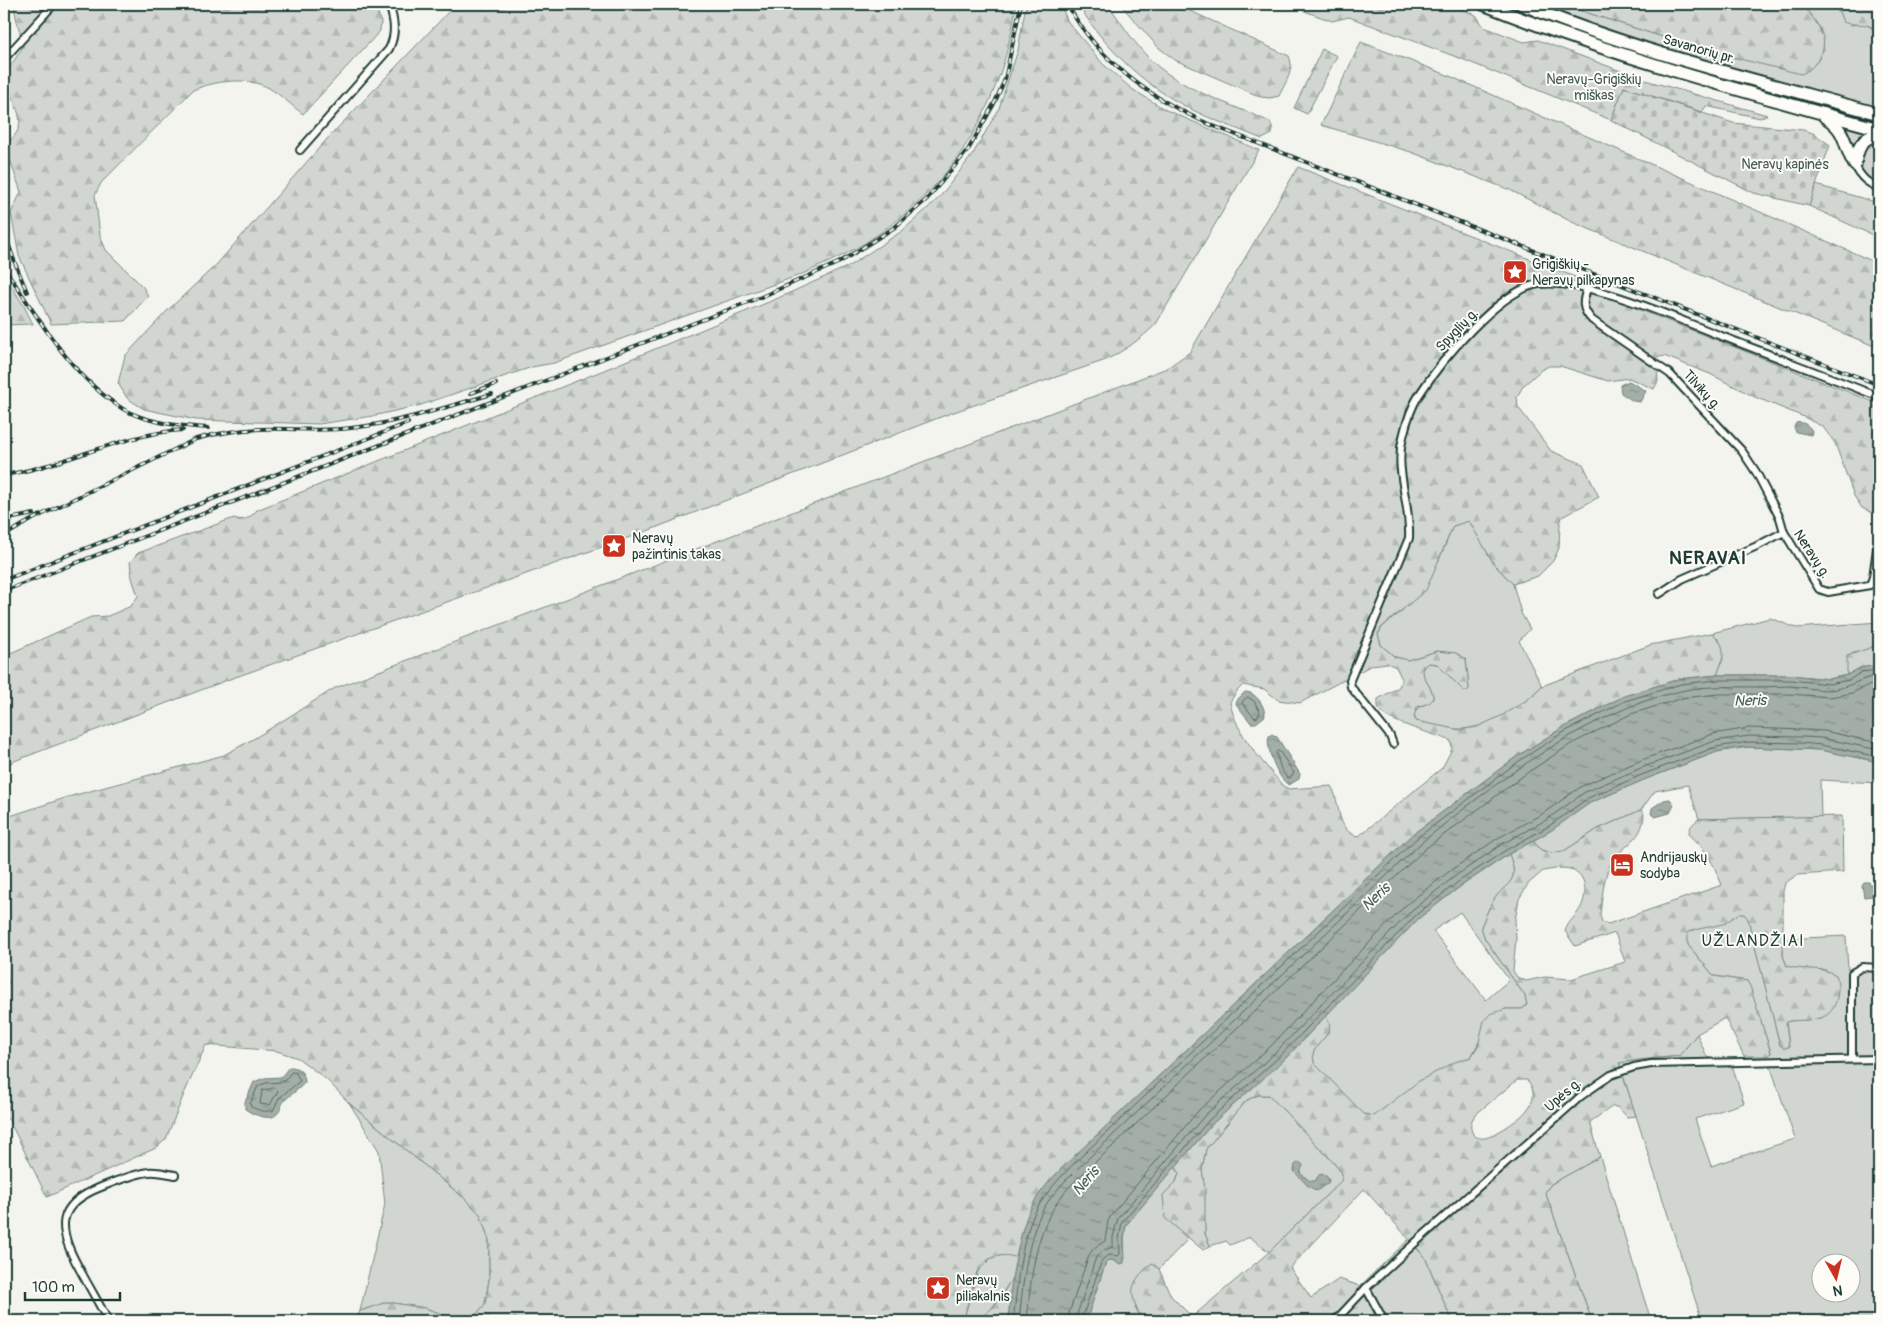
<svg xmlns="http://www.w3.org/2000/svg" width="1883" height="1325" viewBox="0 0 1883 1325" font-family="Pangolin,sans-serif">
<defs>
<pattern id="forest-firs" width="22" height="20" patternUnits="userSpaceOnUse" patternTransform="scale(1.25)"><rect width="22" height="20" fill="#d1d6d1"/><path d="M5 1l3.5 6h-7zM16 11l3.5 6h-7z" fill="#b3b9b4"/></pattern>
<pattern id="cemetery-stones" width="16" height="16" patternUnits="userSpaceOnUse" patternTransform="scale(1.25)"><rect width="16" height="16" fill="#d1d6d1"/><path d="M2 7V4a2 2 0 0 1 4 0v3zM10 15v-3a2 2 0 0 1 4 0v3z" fill="#b3b9b4"/></pattern>
<pattern id="water-ripples" width="26" height="14" patternUnits="userSpaceOnUse" patternTransform="scale(1.25)"><rect width="26" height="14" fill="#a3aea7"/><path d="M2 4q2-2 4 0t4 0M15 11q2-2 4 0t4 0" fill="none" stroke="#848f89"/></pattern>
</defs>
<rect width="100%" height="100%" fill="#f4f4ef"/>
<filter id="ink" filterUnits="userSpaceOnUse"><feTurbulence type="fractalNoise" baseFrequency=".02" numOctaves="2"/><feDisplacementMap in="SourceGraphic" scale="10" xChannelSelector="R" yChannelSelector="G"/><feConvolveMatrix kernelMatrix="1 2 1 2 8 2 1 2 1" color-interpolation-filters="sRGB"/></filter>
<g filter="url(#ink)">
<g fill="#d1d6d1" stroke="#788a82" fill-rule="evenodd">
<path d="M1539,4H1560L1703,50L1815,64L1824,49L1820,28L1802,4H1836L1838,12L1851,25L1863,23L1879,32V108C1765,76 1649,49 1539,4Z"/>
<path d="M1842,126L1868,133L1852,154Z"/>
<path d="M1879,138V182C1856,176 1859,162 1865,143Z"/>
<path d="M1469,520L1494,564L1513,584L1521,613L1530,629L1519,641L1542,686C1522,706 1492,727 1462,729C1448,730 1431,724 1417,722C1408,707 1425,707 1433,699C1434,687 1420,679 1423,667L1429,663L1437,664L1464,691H1467L1469,689L1466,659L1437,651L1408,660L1395,657L1381,645L1378,634L1383,626L1401,612L1439,560L1453,526Z"/>
<path d="M1770,618L1796,628L1879,622C1879,645 1876,649 1853,653L1848,661L1847,675L1829,679L1790,675H1717L1723,659L1712,633Z"/>
<path d="M1749,747L1820,750L1879,762V783L1820,780L1821,817L1699,819L1688,785L1655,791L1641,810L1598,829L1564,851L1551,853L1541,850L1533,841L1590,803L1646,779L1717,752Z"/>
<path d="M1509,854C1521,884 1507,880 1493,901C1488,909 1485,918 1481,927L1485,939L1525,996L1527,1005L1522,1009H1506L1484,1021L1482,1036L1471,1057C1433,1069 1404,1093 1374,1117L1364,1115L1314,1063C1314,1062 1313,1055 1313,1054C1317,1040 1339,1032 1325,1016L1419,918L1461,886ZM1460,912L1509,980L1486,1000L1433,931Z"/>
<path d="M1739,913L1744,914L1748,918L1780,1045L1789,1047L1786,1023L1789,1021L1820,1018L1826,970L1795,969L1787,966L1783,956V939L1846,936L1848,970L1879,969V1321H1702L1619,1063L1638,1060L1679,1056L1697,1034L1707,1057L1732,1065L1744,1103L1695,1119L1711,1166L1795,1139L1767,1056L1771,1052L1747,981L1714,976L1688,945L1687,932L1698,928L1725,923ZM1820,1262H1850V1292H1820Z"/>
<path d="M1258,1095H1269L1333,1162L1342,1173V1180L1269,1252L1250,1237L1230,1245L1226,1241L1210,1246L1205,1234L1202,1169L1206,1149L1247,1100Z"/>
<path d="M350,1104L463,1197L480,1214L489,1240V1280L485,1304L476,1315L453,1318L425,1308L387,1302L360,1311L385,1204L379,1151Z"/>
<path d="M1600,1157L1651,1321H1592L1545,1192L1551,1184Z"/>
<path d="M1175,1167L1179,1173L1176,1182L1163,1195L1178,1230L1188,1239L1159,1269L1152,1263L1135,1307L1143,1321H1086L1106,1262C1113,1257 1114,1263 1121,1264L1125,1259L1124,1239L1126,1225Z"/>
<path d="M1408,1240L1425,1257L1452,1321H1378L1360,1286Z"/>
<path d="M1009,1254L1017,1258L1012,1278L1002,1294L989,1312L977,1320H968L965,1314L978,1271L992,1257Z"/>
</g>
<g fill="url(#forest-firs)" stroke="#788a82" fill-rule="evenodd">
<path d="M14,4H375L381,22L380,31L303,114C292,106 281,95 269,88C246,76 215,81 193,90L101,183L95,195L100,235L106,250L143,287L148,296L125,321L51,324L19,256L11,213L21,192L9,157L7,143C30,125 16,110 9,89C7,84 6,79 5,74L23,47C21,32 15,19 14,4Z"/>
<path d="M456,4H1016C1005,93 961,175 887,228C861,248 830,262 800,275L554,363L532,367L421,405L373,416L319,424L196,420L144,409L127,398L118,383L125,356L167,311L217,264L327,139Z"/>
<path d="M1026,4H1060L1068,22L1103,64L1132,89L1166,110L1259,150L1156,324C1141,339 1125,350 1106,360L951,413L647,531L230,679L4,765V656L91,617L108,616L131,606L138,596L132,578L130,562L138,553L234,518C245,522 249,518 257,510L604,370L776,299L849,266L902,231L939,198L973,154L999,108L1018,50Z"/>
<path d="M1078,4H1108C1125,28 1142,57 1168,74C1196,94 1238,107 1270,122L1273,129L1272,134L1262,139C1236,128 1209,119 1185,106C1141,83 1103,46 1078,4Z"/>
<path d="M1120,4H1175L1289,56C1295,70 1285,83 1279,96L1270,98L1261,97L1175,60L1158,47Z"/>
<path d="M1285,4H1448L1476,15L1484,27L1524,42L1538,40L1645,80L1767,115L1760,118L1706,106L1702,112L1624,87L1611,120L1462,59L1349,17L1332,21Z"/>
<path d="M1560,4H1802C1814,20 1833,38 1818,59C1814,66 1809,71 1801,74L1703,50Z"/>
<path d="M1836,4H1879V32C1865,20 1858,27 1843,22Z"/>
<path d="M1361,42L1445,74L1879,264V348L1572,222L1510,190L1411,152L1321,125Z"/>
<path d="M1322,49L1337,56L1307,114L1294,108Z"/>
<path d="M1298,167L1580,279L1615,300L1879,404V516L1862,508L1854,496L1835,443L1823,427L1804,417L1755,397L1710,374L1664,356L1656,358L1658,381L1654,389L1629,378L1608,381L1560,366H1549L1541,370L1523,386L1517,397L1518,407L1551,451L1583,464L1599,497L1562,517L1560,524L1559,548L1553,561L1538,576L1513,584L1494,564L1469,521L1453,526L1426,590L1383,626L1378,634L1381,645L1395,657L1408,660L1437,651L1456,653L1466,659L1469,689L1467,691H1464L1437,664L1429,663L1423,667C1421,680 1434,687 1433,699L1429,703L1417,707L1414,717L1416,721L1460,730L1477,727L1501,716L1527,700L1542,686L1650,645L1712,633C1728,647 1724,657 1717,675L1679,679L1624,696L1562,728L1516,757L1413,834L1101,1131L1027,1218L1017,1258C1003,1252 984,1257 977,1272C972,1285 969,1301 965,1314L969,1320C990,1319 1002,1295 1012,1278L1008,1321H356L360,1311L387,1302L425,1308L453,1318L476,1315L485,1304L489,1280V1240L480,1214L463,1197L350,1104L327,1080L298,1058L277,1051L206,1045L184,1094L166,1139L156,1148L47,1197L9,1120L4,1117V818L68,797L224,755L255,738L335,688L1167,368L1190,352ZM1387,663L1396,667L1402,679L1399,687L1378,699C1378,705 1377,709 1382,713C1392,723 1435,734 1451,741L1452,749L1442,768L1359,836C1335,833 1341,800 1331,786L1289,789L1283,786C1262,760 1236,735 1230,702L1237,691L1243,685L1264,689L1278,700L1300,703L1372,665Z"/>
<path d="M1816,185L1879,203V238L1809,206Z"/>
<path d="M4,274L24,306L33,324L4,325Z"/>
<path d="M1879,638V665L1860,668L1847,675V656L1875,646Z"/>
<path d="M1641,810L1644,814C1643,843 1620,845 1610,865C1603,878 1602,901 1600,915L1602,922L1608,924L1722,885C1713,863 1707,850 1689,834C1689,827 1693,823 1699,819L1842,816L1843,872L1797,875L1785,883L1783,891V956L1787,966C1805,972 1818,965 1836,975C1841,990 1837,1014 1820,1018C1810,1021 1799,1020 1789,1021L1786,1023L1789,1047L1784,1048L1780,1045L1748,919L1744,914C1735,913 1731,921 1723,924C1711,927 1699,928 1688,932V945L1714,976L1747,981L1750,986L1771,1053L1767,1056H1744L1725,1018L1697,1034L1679,1056L1638,1060L1619,1063L1636,1116L1627,1117L1619,1108L1613,1106L1590,1122L1600,1157L1551,1184L1545,1192L1592,1321H1452L1425,1257L1364,1189L1290,1268L1311,1298L1339,1279L1360,1286L1378,1321H1143C1128,1293 1128,1284 1152,1263L1159,1269L1171,1296L1192,1317L1269,1252L1342,1180V1173L1333,1162L1269,1095H1258L1247,1100L1206,1149L1202,1169L1205,1190V1234L1210,1246L1203,1250L1165,1218L1163,1195L1176,1182L1179,1173L1175,1167L1213,1123L1284,1060L1325,1016C1339,1032 1317,1040 1313,1054C1313,1055 1314,1062 1314,1063L1364,1114L1374,1116L1419,1081L1455,1062L1471,1057L1478,1046L1484,1021L1490,1014L1506,1009H1522L1527,1005L1525,996L1485,939L1481,927C1485,918 1488,909 1493,901C1507,880 1521,884 1509,854L1533,841L1541,850L1551,853L1564,851L1598,829ZM1561,868C1565,868 1570,869 1573,870C1589,877 1587,900 1578,912C1573,919 1569,921 1565,931L1575,946L1615,933L1625,962L1571,979L1545,977L1526,981L1517,977L1513,971L1516,938L1515,920L1519,899L1528,884L1543,871ZM1517,1080H1527C1546,1102 1517,1121 1500,1131C1494,1134 1488,1139 1481,1138C1480,1138 1474,1136 1474,1136C1469,1127 1470,1123 1475,1115Z"/>
</g>
<path fill="url(#cemetery-stones)" stroke="#788a82" d="M1624,87L1733,123L1803,130L1813,133L1830,145L1809,206L1754,193L1611,120Z"/>
<g fill="url(#water-ripples)" stroke="#6e8179">
<path d="M1629,381L1646,391L1640,402L1633,401L1621,393L1620,385Z"/>
<path d="M1796,423C1802,421 1809,425 1812,431L1811,435L1796,432L1794,427Z"/>
<path d="M1879,665V762L1820,750L1749,747L1734,748L1717,752L1646,779L1590,803L1552,830L1509,854L1461,886L1419,918L1284,1060L1213,1123L1126,1225L1124,1239V1263L1118,1264C1114,1259 1111,1259 1106,1262L1086,1321H1008C1010,1307 1010,1293 1012,1279C1015,1260 1020,1237 1026,1219C1038,1185 1076,1155 1101,1131L1413,834L1516,757L1562,728L1624,696L1679,679L1717,675H1790L1829,679L1847,675L1860,668Z"/>
<path d="M1245,692C1256,692 1265,706 1265,716L1256,723H1251L1236,704L1237,700Z"/>
<path d="M1272,734L1277,737L1300,774L1299,779L1289,785C1278,780 1265,747 1269,736Z"/>
<path d="M1670,799L1674,805L1670,813L1655,817L1651,814L1652,808L1664,800Z"/>
<path d="M1864,882H1869L1875,891L1873,896L1864,897L1862,885Z"/>
<path d="M289,1067C298,1066 305,1073 305,1082C300,1089 291,1094 285,1100C281,1104 281,1110 277,1114C270,1122 252,1114 245,1109V1102L254,1082L264,1078L281,1077Z"/>
<path d="M1299,1162L1303,1165L1300,1173L1310,1181H1315L1319,1175L1324,1174L1329,1179L1328,1183L1317,1191L1307,1185L1294,1171L1295,1165Z"/>
</g>
<g fill="none" stroke-linecap="round" stroke-linejoin="round">
<g stroke="#546a62" stroke-width="1">
<path d="M1248,697L1254,701L1260,712L1257,718L1254,717L1242,703L1243,701Z"/>
<path d="M1278,751L1280,752L1294,773L1290,778H1287L1281,769L1276,753Z"/>
<path d="M292,1072L296,1073L300,1081L279,1098L273,1111H262L251,1107L250,1104L258,1086L266,1083L283,1082Z"/>
<path d="M275,1088L278,1091L270,1105L260,1104L262,1091Z"/>
<path d="M1013,1321C1018,1284 1020,1230 1043,1199C1060,1175 1083,1155 1104,1135L1417,838L1519,761L1564,732L1625,701L1681,684L1717,680H1790L1829,684L1849,680L1862,672L1879,670"/>
<path d="M1019,1321C1023,1285 1027,1233 1047,1203C1064,1179 1088,1159 1109,1139L1421,843C1495,783 1587,711 1681,691C1706,685 1732,687 1757,687C1768,687 1780,686 1791,686C1803,687 1816,690 1829,690C1848,689 1861,677 1879,676"/>
<path d="M1027,1321C1030,1285 1034,1241 1053,1209C1066,1185 1094,1164 1114,1145L1426,848L1527,773L1571,744L1631,714L1683,698L1718,694H1789L1830,697L1852,693L1866,686L1879,684"/>
<path d="M1068,1321L1069,1313L1089,1255L1094,1248L1105,1241L1108,1221L1112,1214L1199,1110L1271,1046L1329,984L1407,904L1450,871L1498,838L1542,814L1582,786L1639,761L1713,734L1749,728L1803,730L1824,731L1879,743"/>
<path d="M1075,1321L1096,1257L1104,1250L1113,1247V1237L1118,1218L1205,1115L1276,1052L1412,910L1454,877L1502,844L1546,820L1585,792L1641,768L1715,741L1749,736L1803,737L1822,738L1879,750"/>
<path d="M1081,1321L1102,1260L1108,1255L1118,1256L1120,1254L1119,1239L1122,1222L1209,1120L1280,1056L1416,915L1458,882L1506,850L1549,826L1588,798L1644,774L1716,747L1749,742L1802,743L1821,745L1879,757"/>
</g>
<defs>
<g id="street">
<path d="M4,59L54,4"/>
<path d="M300,150L389,49C397,33 394,20 389,4"/>
<path d="M1855,165C1860,177 1867,183 1879,188"/>
<path d="M1587,289C1582,302 1582,309 1592,320L1670,374L1742,451L1756,472L1780,518L1784,532L1819,589L1828,592L1870,585L1873,577L1879,535"/>
<path d="M1879,495V511"/>
<path d="M1659,594L1682,579L1757,546L1784,532"/>
<path d="M1393,744L1390,736L1351,687L1350,680L1409,538C1411,504 1394,471 1403,437C1406,424 1412,406 1419,395C1440,362 1500,289 1539,284C1589,278 1676,319 1724,337C1775,357 1828,376 1879,397"/>
<path d="M1852,1058V973L1862,967L1879,968"/>
<path d="M1366,1288L1384,1321"/>
<path d="M108,1321C99,1303 88,1285 79,1268C57,1229 55,1205 101,1187C116,1181 133,1174 149,1172C157,1171 167,1174 175,1175"/>
<path d="M1335,1321L1366,1288L1416,1242L1581,1096L1611,1075L1634,1067L1651,1064L1879,1059"/>
</g>
<g id="highway">
<path d="M1483,4C1612,56 1745,92 1879,129"/>
<path d="M1521,4C1637,52 1759,81 1879,114"/>
<path d="M1825,117C1849,132 1842,145 1855,165"/>
<path d="M1855,165C1857,149 1862,136 1879,135"/>
</g>
</defs>
<use href="#street" stroke="#1f3d34" stroke-width="10"/>
<use href="#highway" stroke="#1f3d34" stroke-width="15"/>
<use href="#street" stroke="#fdfcf7" stroke-width="6"/>
<use href="#highway" stroke="#fdfcf7" stroke-width="11"/>
<defs>
<g id="rail">
<path d="M1067,4C1100,63 1150,98 1211,125L1879,385"/>
<path d="M4,231L15,263L27,292"/>
<path d="M4,267C37,316 71,377 123,409C147,423 180,426 208,428"/>
<path d="M471,393L496,384"/>
<path d="M4,475C65,466 120,434 183,430"/>
<path d="M4,520L34,514"/>
<path d="M4,536L33,519L196,439C217,433 239,430 260,429C291,428 321,432 351,428C399,423 446,407 492,394"/>
<path d="M4,580L408,423"/>
<path d="M4,591L761,297L840,262L895,227L927,199L968,150L995,102L1005,79L1021,4"/>
</g>
</defs>
<use href="#rail" stroke="#1f3d34" stroke-width="4"/>
<use href="#rail" stroke="#fdfcf7" stroke-width="2" stroke-dasharray="5.5" stroke-linecap="butt"/>
</g>
</g>
<defs>
<symbol id="sight-square" viewBox="-11 -11 22 22"><rect x="-9" y="-9" width="18" height="18" rx="4" fill="#c8321e" stroke="#fdfcf7"/><path d="M0-6L1.8-2.2L6-1.7L2.9 1.2L3.7 5.4L0 3.3L-3.7 5.4L-2.9 1.2L-6-1.7L-1.8-2.2Z" fill="#fff"/></symbol>
<symbol id="hotel-square" viewBox="-11 -11 22 22"><rect x="-9" y="-9" width="18" height="18" rx="4" fill="#c8321e" stroke="#fdfcf7"/><path d="M-6-4.5h1.5V1H6V5H4.5V3h-9V5H-6ZM-4 0a1.8 1.8 0 1 1 3.6 0ZM.5 0V-2.5h3Q6-2.5 6 0Z" fill="#fff"/></symbol>
</defs>
<g fill-rule="evenodd">
<use href="#sight-square" x="1501" y="258" width="28" height="28"/>
<use href="#sight-square" x="600" y="532" width="28" height="28"/>
<use href="#hotel-square" x="1608" y="851" width="28" height="28"/>
<use href="#sight-square" x="924" y="1274" width="28" height="28"/>
</g>
<g text-anchor="middle" dominant-baseline="central" stroke-width="4" stroke-linejoin="round" paint-order="stroke">
<g font-size="14" fill="#1f3d34" stroke="#fdfcf7">
<text transform="translate(1699 49) rotate(16)">Savanorių pr.</text>
<text transform="translate(1457 330) rotate(-46)">Spyglių g.</text>
<text transform="translate(1702 390) rotate(48)">Tilvikų g.</text>
<text transform="translate(1812 554) rotate(57)">Neravų g.</text>
<text transform="translate(1563 1095) rotate(-41)">Upės g.</text>
</g>
<g font-size="14" fill="#435c53" stroke="#fdfcf7">
<text x="1594" y="79">Neravų-Grigiškių<tspan x="1594" dy="16">miškas</tspan></text>
<text x="1785" y="164">Neravų kapinės</text>
</g>
<g font-size="14" fill="#1f3d34" stroke="#fdfcf7" text-anchor="start">
<text x="1532" y="264">Grigiškių -<tspan x="1532" dy="16">Neravų pilkapynas</tspan></text>
<text x="632" y="538">Neravų<tspan x="632" dy="16">pažintinis takas</tspan></text>
<text x="1640" y="857">Andrijauskų<tspan x="1640" dy="16">sodyba</tspan></text>
<text x="956" y="1280">Neravų<tspan x="956" dy="16">piliakalnis</tspan></text>
</g>
<g font-size="15" font-style="italic" fill="#475f56" stroke="#fdfcf7">
<text transform="translate(1750 701) rotate(-2)">Neris</text>
<text transform="translate(1376 897) rotate(-44)">Neris</text>
<text transform="translate(1086 1181) rotate(-50)">Neris</text>
</g>
<g font-size="16" letter-spacing="1" fill="#1f3d34" stroke="#fdfcf7">
<text x="1753" y="941">UŽLANDŽIAI</text>
</g>
<g font-size="19" font-weight="bold" letter-spacing="1" fill="#1f3d34" stroke="#fdfcf7">
<text x="1708" y="558">NERAVAI</text>
</g>
</g>
<rect width="1883" height="1325" fill="none" stroke="#fdfcf7" stroke-width="20"/>
<rect x="10" y="10" width="1863" height="1305" fill="none" stroke="#1f3d34" stroke-width="2" filter="url(#ink)"/>
<g transform="translate(1836 1278) rotate(172)"><circle r="24" fill="#fdfcf7" stroke="#a4b0a9"/>
<path d="M0-4L9 19L0 12L-9 19Z" fill="#c8321e"/>
<text y="-8" font-size="14" font-weight="bold" text-anchor="middle" fill="#1f3d34">N</text>
</g>
<path d="M25 1292v8h95v-8" fill="none" stroke="#1f3d34" stroke-width="2.5"/>
<text x="32" y="1292" font-size="15" fill="#1f3d34" stroke="#fdfcf7" stroke-width="4" paint-order="stroke">100 m</text>
</svg>
